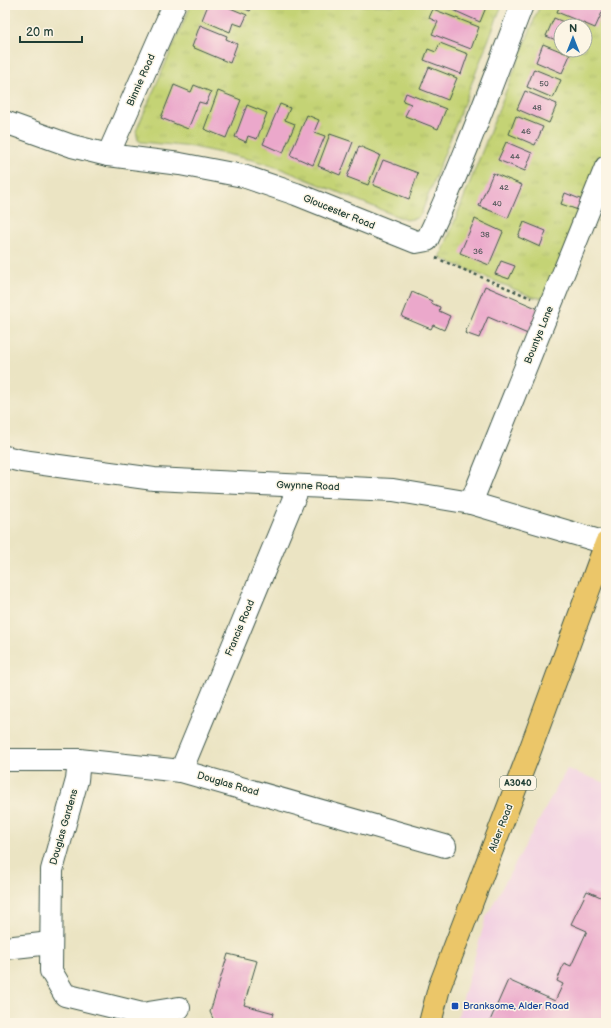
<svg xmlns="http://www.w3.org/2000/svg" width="611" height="1028" viewBox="0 0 611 1028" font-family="'Balsamiq Sans',sans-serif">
<defs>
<pattern id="grass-tufts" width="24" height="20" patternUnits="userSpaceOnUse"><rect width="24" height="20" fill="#c4d375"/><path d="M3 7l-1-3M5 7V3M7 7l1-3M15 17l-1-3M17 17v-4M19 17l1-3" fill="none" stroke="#a8b666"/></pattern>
</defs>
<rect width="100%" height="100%" fill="#fcf5e5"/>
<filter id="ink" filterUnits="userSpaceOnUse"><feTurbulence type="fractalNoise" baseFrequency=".025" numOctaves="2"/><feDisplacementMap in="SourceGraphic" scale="8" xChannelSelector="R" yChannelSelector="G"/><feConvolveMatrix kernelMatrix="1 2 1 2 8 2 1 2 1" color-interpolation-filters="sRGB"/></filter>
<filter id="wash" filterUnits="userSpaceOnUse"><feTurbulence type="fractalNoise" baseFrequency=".012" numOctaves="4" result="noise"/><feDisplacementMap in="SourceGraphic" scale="16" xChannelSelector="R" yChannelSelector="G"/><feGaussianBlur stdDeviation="0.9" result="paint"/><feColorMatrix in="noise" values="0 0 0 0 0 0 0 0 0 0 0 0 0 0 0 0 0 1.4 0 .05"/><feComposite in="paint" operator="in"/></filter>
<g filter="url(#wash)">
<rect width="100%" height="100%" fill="#ebe4c3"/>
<path fill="#f2d0e2" d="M567,769L606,783V1023H456L486,917Z"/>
<g fill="url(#grass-tufts)" stroke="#728854" fill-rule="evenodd">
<path d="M191,5H502L421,214L417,218L406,220L279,168L253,160L193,147L141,142L138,140L136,131Z"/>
<path d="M540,5H606V149L547,296L541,298L533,297L440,258ZM561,26H585V50H561Z"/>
</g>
<g id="blocks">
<g fill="#eba8cb">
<path d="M208,5H223L247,15L242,26L233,23L230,32L202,20Z"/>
<path d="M236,5H253L250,11Z"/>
<path d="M442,5H487L480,22Z"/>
<path d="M560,5H601L605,6L595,28L557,12Z"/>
<path d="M433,9L479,27L471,49L432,34L438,22L429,18Z"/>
<path d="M554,18L573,26H561V42L546,36Z"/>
<path d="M200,25L227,36L226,39L237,44L230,63L192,47Z"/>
<path d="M440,43L468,54L461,74L424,60L428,49L436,52Z"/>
<path d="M543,44L570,55L562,73L536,62Z"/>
<path d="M429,67L457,78L448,100L420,89Z"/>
<path d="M534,69L561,80L553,98L527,87Z"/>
<path d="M174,85L191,92L194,85L211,92L206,104L199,102L188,129L161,118Z"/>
<path d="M218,91L241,100L226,138L204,129Z"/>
<path d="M525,91L557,104L549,123L517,109Z"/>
<path d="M406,93L446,109L438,129L405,116L411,104L403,101Z"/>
<path d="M280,104L290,108L285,120L295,124L283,153L263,144Z"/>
<path d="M247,105L267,113L257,139L248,136L246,142L235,137Z"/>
<path d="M307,115L319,120L314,132L325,136L313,165L290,155Z"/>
<path d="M516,116L543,127L535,145L509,134Z"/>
<path d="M330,134L353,142L340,175L318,166Z"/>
<path d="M506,142L532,153L525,171L498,160Z"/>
<path d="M359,146L380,155L368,185L347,177Z"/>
<path d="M383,160L418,173L409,199L373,185Z"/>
<path d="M493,173L522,185L508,218L479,206Z"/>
<path d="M565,193L585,201L581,211L561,204Z"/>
<path d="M475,219L503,232L489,265L460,253Z"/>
<path d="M524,222L546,231L540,247L518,237Z"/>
<path d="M501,261L515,266L509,279L495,274Z"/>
<path d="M485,286L541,310L530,335L488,317L479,338L465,333Z"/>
<path d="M412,292L432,301L431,303L440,307L439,311L450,316L444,330L433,325L431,329L402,317Z"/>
<path d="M606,890V1023H489L508,980L555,1001L563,984L557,981L564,963L571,966L587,931L571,924L587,891L603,898Z"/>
<path d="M228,954L257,961L244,1005L274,1013L271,1023H215L210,1012Z"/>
</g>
</g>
</g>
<g filter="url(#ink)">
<use href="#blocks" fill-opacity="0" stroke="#3e5649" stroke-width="1"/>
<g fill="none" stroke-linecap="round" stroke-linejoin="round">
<defs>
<g id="minor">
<path d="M5,122L72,146L108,155L180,164L243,176L296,194L416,242L427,240C463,164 492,83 522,5"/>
<path d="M108,155L174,5"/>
<path d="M5,457L22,461L154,479L393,490L471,503L606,543"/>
<path d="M471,503L606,167"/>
<path d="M5,760H79L181,771L445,846"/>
<path d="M79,760L77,780L52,870L51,971L65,995L142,1014L179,1008"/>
<path d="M181,771L299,486"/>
<path d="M5,948L51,943"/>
</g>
<path id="major" d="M430,1023L439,988L529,753L606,543"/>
</defs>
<use href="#minor" stroke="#3e5649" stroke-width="24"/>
<use href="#major" stroke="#3e5649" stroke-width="24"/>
<path stroke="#3e5649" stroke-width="2.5" stroke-dasharray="3 3" stroke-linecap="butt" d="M436,258L531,298"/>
<use href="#minor" stroke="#fff" stroke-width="22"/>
<use href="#major" stroke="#ebc669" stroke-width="22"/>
</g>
</g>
<rect fill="#1a4fb4" stroke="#fcf5e5" stroke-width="1.5" x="451" y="1002" width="8" height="8" rx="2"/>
<g text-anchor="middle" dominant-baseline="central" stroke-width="3" stroke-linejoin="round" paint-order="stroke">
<g font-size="8" fill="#52585a">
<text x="544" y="83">50</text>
<text x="537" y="107">48</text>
<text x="526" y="131">46</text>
<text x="515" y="156">44</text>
<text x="504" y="187">42</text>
<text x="497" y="203">40</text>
<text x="485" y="234">38</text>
<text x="478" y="251">36</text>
</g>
<rect fill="#fcf5e5" stroke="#617469" stroke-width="1" x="500" y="776" width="36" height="14" rx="3"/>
<g font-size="9" font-weight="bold" fill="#1f3d34">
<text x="518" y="783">A3040</text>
</g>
<g font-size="10" fill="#1f3d34" stroke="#fcf5e5">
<text transform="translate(141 80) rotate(-66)">Binnie Road</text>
<text transform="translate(339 212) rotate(22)">Gloucester Road</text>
<text transform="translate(539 335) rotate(-68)">Bountys Lane</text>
<text transform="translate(308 486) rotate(2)">Gwynne Road</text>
<text transform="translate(240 628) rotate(-67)">Francis Road</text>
<text transform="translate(228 784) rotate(16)">Douglas Road</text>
<text transform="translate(64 827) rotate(-74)">Douglas Gardens</text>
<text transform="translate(501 828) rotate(-69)">Alder Road</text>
</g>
<g font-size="10" fill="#164399" stroke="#fcf5e5" text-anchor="start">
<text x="463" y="1006">Branksome, Alder Road</text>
</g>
</g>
<rect width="611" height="1028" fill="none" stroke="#fcf5e5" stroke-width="20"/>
<g transform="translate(573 38)"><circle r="19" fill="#fcf5e5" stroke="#a4ab9e"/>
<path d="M0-3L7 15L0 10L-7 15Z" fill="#1f6fb2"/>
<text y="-6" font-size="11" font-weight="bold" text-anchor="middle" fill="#1f3d34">N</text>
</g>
<path d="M20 36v6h62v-6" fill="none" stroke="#1f3d34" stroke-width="2"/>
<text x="26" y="36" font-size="12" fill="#1f3d34" stroke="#fcf5e5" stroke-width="3" paint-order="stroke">20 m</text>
</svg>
